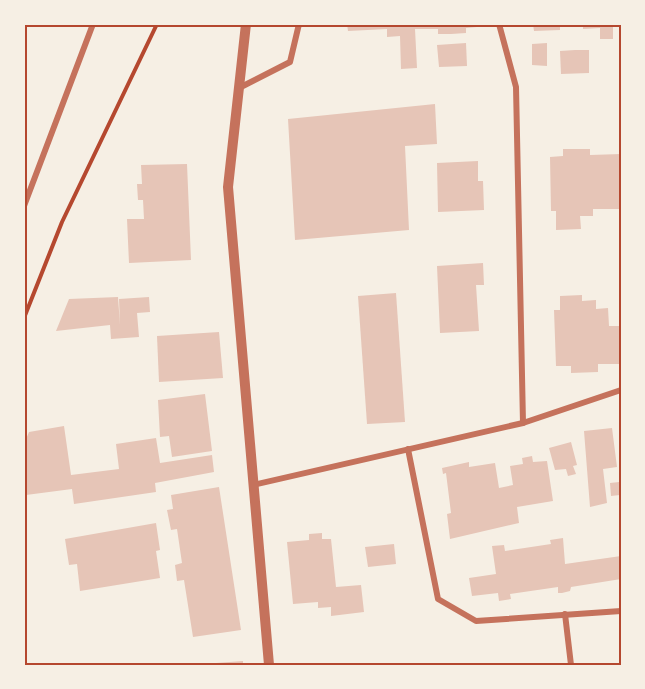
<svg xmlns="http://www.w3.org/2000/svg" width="645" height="689" viewBox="0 0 645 689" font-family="'Archivo Narrow',sans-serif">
<rect width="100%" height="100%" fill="#f6efe4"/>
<g fill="#e6c5b7">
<path d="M347,24H477V27L466,28V33L451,34H438V29H415L417,68L401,69L400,36L387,37V29L348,31Z"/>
<path d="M533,24H560V30L534,31Z"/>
<path d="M583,24H613V39H600V28L583,29Z"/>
<path d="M466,43L467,66L439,67L437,45Z"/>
<path d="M547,43V66L532,65V44Z"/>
<path d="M575,50H589V73L561,74L560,51Z"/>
<path d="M24,99H26L27,115H24Z"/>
<path d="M435,104L437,144L405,146L409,230L295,240L288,119Z"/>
<path d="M563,149H590V155L621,154V209H593V216H580L581,229L556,230V211H551L550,157L563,156Z"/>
<path d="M478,161V181H483L484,210L438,212L437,163Z"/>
<path d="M187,164L191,260L129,263L127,219H144L143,200H138L137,184H142L141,165Z"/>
<path d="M483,263L484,285H476L479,331L440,333L437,266Z"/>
<path d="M396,293L405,422L367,424L358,296Z"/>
<path d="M582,295V301L596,300V309L608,308L609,326H621V364H598V372L571,373V366H556L554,310H560V296Z"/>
<path d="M118,297L120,325L119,299L149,297L150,312L137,313L139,337L111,339L110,325L56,331L69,299Z"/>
<path d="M219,332L223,378L159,382L157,336Z"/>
<path d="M205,394L212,451L172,457L169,436L160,437L158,400Z"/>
<path d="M64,426L71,475L119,469L116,444L156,438L160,463L212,455L214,472L155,483L156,492L74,504L72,489L26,495L24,444L29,432Z"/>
<path d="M612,428L617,467L603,469L607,503L590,507L584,431Z"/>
<path d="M571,442L577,465L573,466L576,474L568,476L566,469L555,470L549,448Z"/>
<path d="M532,456L533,462L547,461L553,501L517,507L519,523L450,539L447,514L451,513L446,473L443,474L442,468L469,462V467L495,463L499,488L513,485L510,466L523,464L522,458Z"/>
<path d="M619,482L620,495L611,496L610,483Z"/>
<path d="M219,487L241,630L193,637L184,580L177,581L175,565L182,563L177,529L171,530L167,510L173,509L171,495Z"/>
<path d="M156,523L160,550L156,551L160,578L80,591L77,564L69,565L65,539Z"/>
<path d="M322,533V539H331L336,587L361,585L364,612L331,616V607L318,608V602L293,604L287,542L309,540V534Z"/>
<path d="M563,538L565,564L621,556V579L571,587L570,591L562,593H558V587L510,594L511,599L499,601L498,593L472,596L469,578L496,574L492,546L504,545L505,551L551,544L550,540Z"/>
<path d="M394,544L396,564L368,567L365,547Z"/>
<path d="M243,661V665H216V663Z"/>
</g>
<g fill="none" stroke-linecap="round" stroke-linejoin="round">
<path stroke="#b5482f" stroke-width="4" d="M24,318L62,222L157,24"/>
<g stroke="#c5725c" stroke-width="6">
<path d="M499,24L516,87L523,423"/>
<path d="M239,88L290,62L299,24"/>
<path d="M24,206L93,24"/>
<path d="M408,449L438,599L476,621L621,611"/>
<path d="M253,485L523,423L621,390"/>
<path d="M565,614L571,665"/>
</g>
<path stroke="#c5725c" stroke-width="10" d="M246,24L228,187L269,665"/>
</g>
<rect width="645" height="689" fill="none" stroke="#f6efe4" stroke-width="51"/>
<rect x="26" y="26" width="594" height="638" fill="none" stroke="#b5482f" stroke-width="2"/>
</svg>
